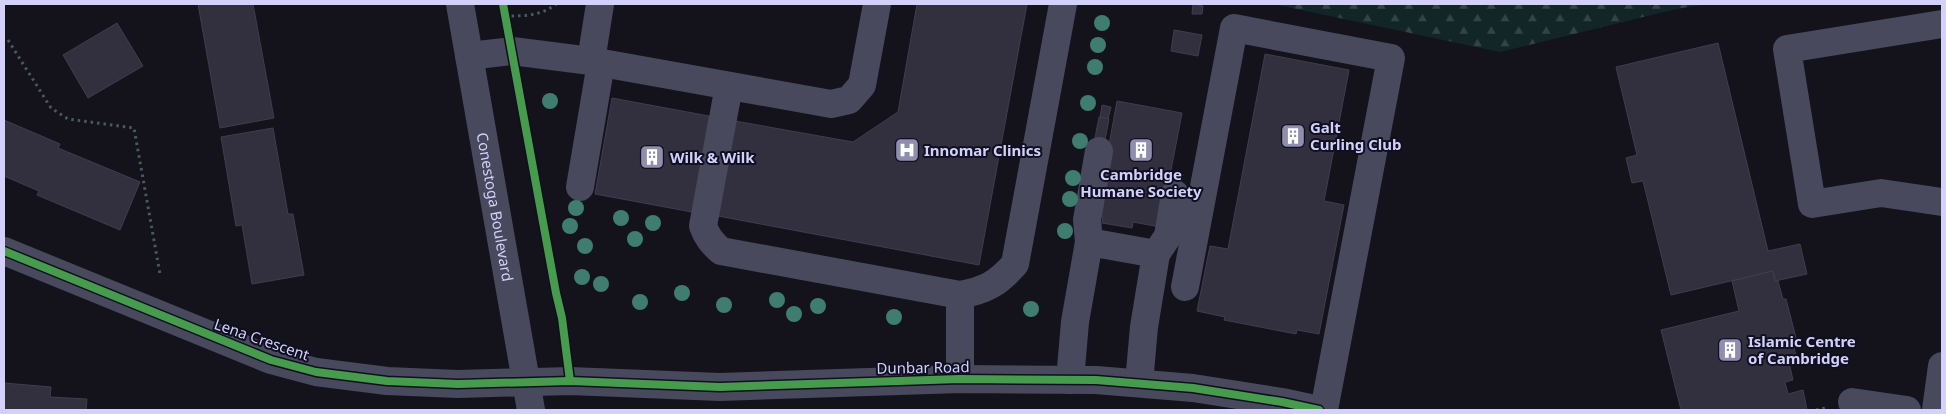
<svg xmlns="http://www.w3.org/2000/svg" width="1946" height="414" viewBox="0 0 1946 414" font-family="'Noto Sans',sans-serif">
<defs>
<pattern id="forest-firs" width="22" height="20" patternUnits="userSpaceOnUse" patternTransform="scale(1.25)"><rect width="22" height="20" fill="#122626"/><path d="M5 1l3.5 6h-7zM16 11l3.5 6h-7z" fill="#344446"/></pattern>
</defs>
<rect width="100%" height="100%" fill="#14131c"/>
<path fill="url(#forest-firs)" d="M1273,4H1707L1676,9L1500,52Z"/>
<g fill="#32303e" stroke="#3f3d4f">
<path d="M198,4H253L274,118L220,128Z"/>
<path d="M917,4H1027L979,265L718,216L735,121L853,142L898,112Z"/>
<path d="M1193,4L1203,6L1202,14H1192Z"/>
<path d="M117,23L143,66L88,98L63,55Z"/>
<path d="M1174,30L1202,35L1198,56L1171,51Z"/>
<path d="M1718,43L1768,251L1800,244L1807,274L1775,281L1773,271L1671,295L1643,181L1632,183L1626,158L1637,155L1616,67Z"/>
<path d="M1265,54L1349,70L1324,201L1344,205L1319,334L1297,330L1296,334L1224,320L1225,317L1197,311L1210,246L1228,249Z"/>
<path d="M612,98L709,116L692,212L595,194Z"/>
<path d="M1117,101L1182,113L1160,227L1133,222L1132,228L1102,223L1103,217L1096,216Z"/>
<path d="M1102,105L1111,107L1108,119L1100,118Z"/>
<path d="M1099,117L1109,119L1104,145L1094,143Z"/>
<path d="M4,120L60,144L58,148L140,182L120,230L37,195L39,191L4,176Z"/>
<path d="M273,128L288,214H293L304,275L252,284L242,225L236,226L221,137Z"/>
<path d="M1172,172L1183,174L1181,184L1170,182Z"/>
<path d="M1773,271L1775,281H1778L1783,299H1786L1796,338L1792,339L1797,360L1789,362L1793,380L1785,382L1788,394L1803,390L1807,410H1681L1661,330L1739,311L1732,281Z"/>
<path d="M4,383L51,387L50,397L87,399L86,410H4Z"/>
</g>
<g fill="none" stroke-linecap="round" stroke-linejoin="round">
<g stroke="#4a5863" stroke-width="3" stroke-dasharray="2.5 4" stroke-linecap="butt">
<path d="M505,16C524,16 541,16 556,4"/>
<path d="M8,40L51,108L68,119L134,128L160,274"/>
<path d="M1816,410L1825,408"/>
</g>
<g stroke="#48495c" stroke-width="28">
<path id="s1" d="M460,4L531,410"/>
<path d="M1942,24L1787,49L1812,204L1881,193L1942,202"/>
<path d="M469,56L512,51L591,61L831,104L849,100L862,85L877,4"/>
<path d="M591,61L600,4"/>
<path d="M729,86L703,226C707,237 712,243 721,251L960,295C986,290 997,284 1015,264L1063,4"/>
<path d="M580,187L601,63"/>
<path d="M1089,242L1087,220L1099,151"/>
<path d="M4,251L271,360L316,372L387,381L458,384L570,381L720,387L960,379L1096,380L1193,388L1282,402L1319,410"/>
<path d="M1156,254L1168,236L1175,194"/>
<path d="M1185,287L1234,28L1391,58L1324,410"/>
<path d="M960,379V295"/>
<path d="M1070,380L1075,322L1089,242L1156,254L1144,327L1139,383"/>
<path d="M1852,402L1907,410"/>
<path d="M1936,410L1942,366"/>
</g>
<defs>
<g id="cycleway">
<path d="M503,4L556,293L562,318L570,381"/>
<path d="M4,251L271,360L316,372L387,381L458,384L570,381L720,387L960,379L1096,380L1193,388L1282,402L1319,410"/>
</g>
</defs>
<use href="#cycleway" stroke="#100f20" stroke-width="11"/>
<use href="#cycleway" stroke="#469c4c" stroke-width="8"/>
</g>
<g fill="#3f7e6e">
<circle cx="1102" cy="23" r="8"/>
<circle cx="1098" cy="45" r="8"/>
<circle cx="1095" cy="67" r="8"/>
<circle cx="550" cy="101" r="8"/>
<circle cx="1088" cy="103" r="8"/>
<circle cx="1080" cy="141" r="8"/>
<circle cx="1073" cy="178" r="8"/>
<circle cx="1070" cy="199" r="8"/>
<circle cx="576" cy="208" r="8"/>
<circle cx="621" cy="218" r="8"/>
<circle cx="653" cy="223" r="8"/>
<circle cx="570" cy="226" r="8"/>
<circle cx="1065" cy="231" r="8"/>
<circle cx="635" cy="239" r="8"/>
<circle cx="585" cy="246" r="8"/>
<circle cx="582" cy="277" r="8"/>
<circle cx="601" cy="284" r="8"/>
<circle cx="682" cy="293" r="8"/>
<circle cx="777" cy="300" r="8"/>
<circle cx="640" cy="302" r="8"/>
<circle cx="724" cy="305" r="8"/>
<circle cx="818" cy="306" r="8"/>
<circle cx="1031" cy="309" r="8"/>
<circle cx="794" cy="314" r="8"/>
<circle cx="894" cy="317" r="8"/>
</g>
<defs>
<symbol id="building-square" viewBox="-11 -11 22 22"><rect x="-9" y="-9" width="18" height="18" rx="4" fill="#908eae" stroke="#100f20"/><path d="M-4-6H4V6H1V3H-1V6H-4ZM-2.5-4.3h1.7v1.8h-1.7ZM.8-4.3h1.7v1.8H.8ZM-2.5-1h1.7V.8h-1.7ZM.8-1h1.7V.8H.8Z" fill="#fff"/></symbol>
<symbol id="hospital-square" viewBox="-11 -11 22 22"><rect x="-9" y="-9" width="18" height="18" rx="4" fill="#908eae" stroke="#100f20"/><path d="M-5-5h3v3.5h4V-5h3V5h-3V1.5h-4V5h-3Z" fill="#fff"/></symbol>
</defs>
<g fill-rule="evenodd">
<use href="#building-square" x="1279" y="122" width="28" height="28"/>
<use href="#hospital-square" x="893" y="136" width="28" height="28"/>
<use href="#building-square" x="1127" y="136" width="28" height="28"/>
<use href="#building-square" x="638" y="143" width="28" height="28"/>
<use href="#building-square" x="1716" y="336" width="28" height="28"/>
</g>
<g text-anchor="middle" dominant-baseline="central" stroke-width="4" stroke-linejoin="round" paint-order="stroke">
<g font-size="15" font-weight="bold" fill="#d3d1fc" stroke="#100f20" text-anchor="start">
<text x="1310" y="127">Galt<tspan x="1310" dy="17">Curling Club</tspan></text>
<text x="924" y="150">Innomar Clinics</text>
<text x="670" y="157">Wilk &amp; Wilk</text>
<text x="1141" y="174" text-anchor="middle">Cambridge<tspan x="1141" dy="17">Humane Society</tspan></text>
<text x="1748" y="341">Islamic Centre<tspan x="1748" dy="17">of Cambridge</tspan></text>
</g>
<g font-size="15" fill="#d3d1fc" stroke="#100f20">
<text stroke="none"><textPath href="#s1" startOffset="206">Conestoga Boulevard</textPath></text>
<text transform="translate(262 339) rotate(19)">Lena Crescent</text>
<text transform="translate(923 367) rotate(-1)">Dunbar Road</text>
</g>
</g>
<rect width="1946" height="414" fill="none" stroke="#d3d1fc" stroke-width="10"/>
</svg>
